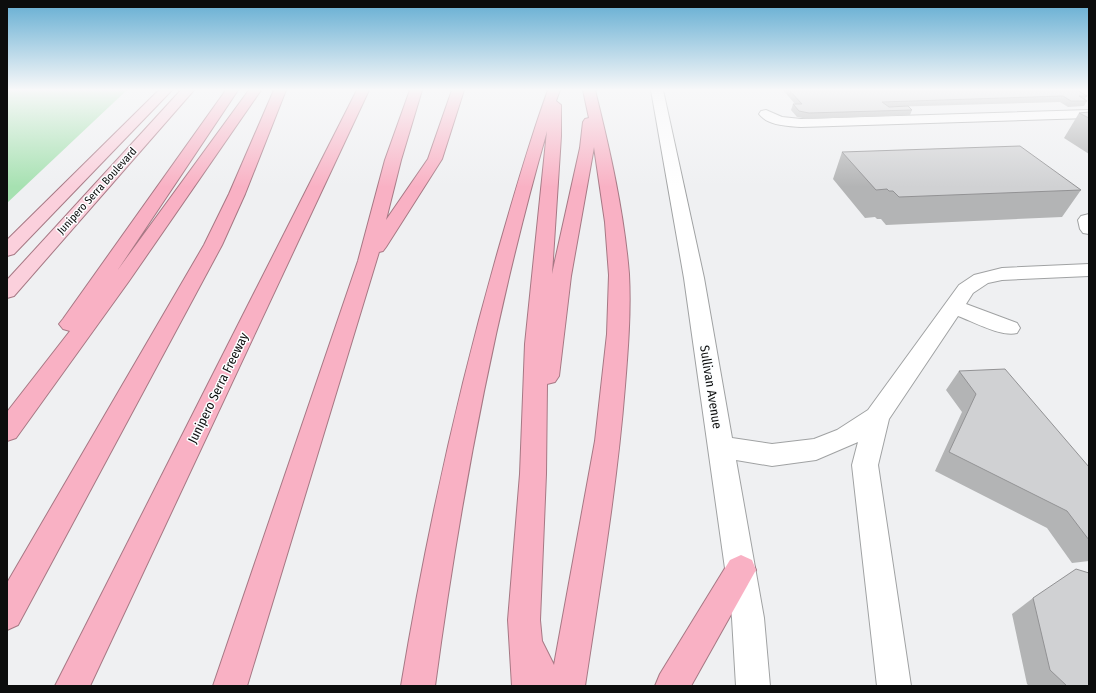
<svg xmlns="http://www.w3.org/2000/svg" width="1096" height="693" viewBox="0 0 1096 693" font-family="'Fira Sans Condensed',sans-serif">
<rect width="100%" height="100%" fill="#eff0f2"/>
<path fill="#a6e1b1" d="M7,90H127L7,203Z"/>
<g fill="none" stroke-linecap="round" stroke-linejoin="round">
<defs>
<g id="minor">
<path d="M651,90H663L704,278L732,438L772,444L814,439L837,430L868,410L959,285L974,275L1002,268L1089,264V276L1002,280L988,283L973,293L966,304L1017,323L1020,328L1017,333C1001,337 974,322 958,316L889,419L878,465L911,686H877L852,465L858,442L816,460L772,466L736,460L764,618L770,686H736L732,618L684,278Z"/>
<path d="M766,110L782,117L801,119L1089,110V118L801,127C788,126 768,126 759,114L761,111Z"/>
<path d="M1089,214V234L1083,233L1080,229L1078,220L1081,216Z"/>
</g>
<g id="major">
<path d="M159,90H172L14,254L7,256V240Z"/>
<path d="M181,90H194L14,296L7,298V280Z"/>
</g>
<g id="highway">
<path d="M226,90H238L117,271L249,90H261L129,281L16,438L7,441V412L70,331L63,329L59,324L63,319Z"/>
<path d="M274,90H286L245,194L222,245L18,625L7,630V583L204,245L229,194Z"/>
<path d="M357,90H369L90,686H55Z"/>
<path d="M410,90H422L401,160L386,220L428,159L452,90H464L442,159L386,247L383,251L379,252L247,686H213L358,261L385,160Z"/>
<path d="M548,90H560L556,101L561,105V136L552,274L580,148L583,122L585,119L589,118L583,90H595C610,151 624,212 629,274C631,312 628,349 625,386C617,487 600,586 585,686H512L508,620L520,474L525,344L547,131C495,313 460,499 435,686H401C425,542 456,399 496,258C512,202 528,145 548,90ZM594,147L605,222L609,275L607,334L595,441L554,665L542,641L540,620L546,474L547,384L555,382L559,376L571,276Z"/>
<path d="M741,555L752,560L756,570L691,686H655L660,674L730,560Z"/>
</g>
</defs>
<use href="#minor" stroke="#a0a2a3" stroke-width="2"/>
<use href="#major" stroke="#a67884" stroke-width="2"/>
<use href="#highway" stroke="#a67884" stroke-width="2"/>
<use href="#minor" fill="#fff" fill-rule="evenodd"/>
<use href="#major" fill="#fbd0dc" fill-rule="evenodd"/>
<use href="#highway" fill="#f9b1c4" fill-rule="evenodd"/>
</g>
<g fill="#b3b4b5">
<path d="M783,90H1077L1087,96L1085,99L1087,101L1084,106L1068,107L1060,102L888,107L912,110L910,115L808,119L797,117L791,110L793,104H795Z"/>
<path d="M1089,112V154L1064,138L1079,113Z"/>
<path d="M842,152L1081,190L1062,217L886,225L881,219H877L875,217L865,218L833,179Z"/>
<path d="M959,371L1089,467V561L1072,563L1047,528L935,471L962,412L946,390Z"/>
<path d="M1033,598L1089,686H1029L1027,684L1012,614Z"/>
</g>
<g fill="#d0d1d3" stroke="#929294">
<path d="M789,90H1077L1087,96H1079L1087,101H1071L1063,96L882,102L889,107L908,106L912,110L809,113L799,111L793,104H802Z"/>
<path d="M1089,112V118L1079,113Z"/>
<path d="M1020,146L1081,190L899,197L893,191H889L887,189L876,190L842,152Z"/>
<path d="M1005,369L1089,467V540L1067,511L949,452L976,394L959,371Z"/>
<path d="M1076,569L1089,573V686H1067L1050,670L1033,598Z"/>
</g>
<linearGradient id="sky" x2="0" y2="1"><stop stop-color="#63add2"/><stop offset="0.48" stop-color="#f8f8f9"/><stop offset="1" stop-color="#f8f8f9" stop-opacity="0"/></linearGradient>
<rect width="1096" height="187" fill="url(#sky)"/>
<g text-anchor="middle" dominant-baseline="central" stroke-width="3" stroke-linejoin="round" paint-order="stroke">
<g font-size="11" fill="#0c0d0d" stroke="#fcfeff">
<text transform="translate(97 191) rotate(-48)">Junipero Serra Boulevard</text>
</g>
<g font-size="13" fill="#0c0d0d" stroke="#fcfeff">
<text transform="translate(711 387) rotate(81)">Sullivan Avenue</text>
<text transform="translate(218 388) rotate(-64)">Junipero Serra Freeway</text>
</g>
</g>
<rect width="1096" height="693" fill="none" stroke="#0c0d0d" stroke-width="16"/>
</svg>
